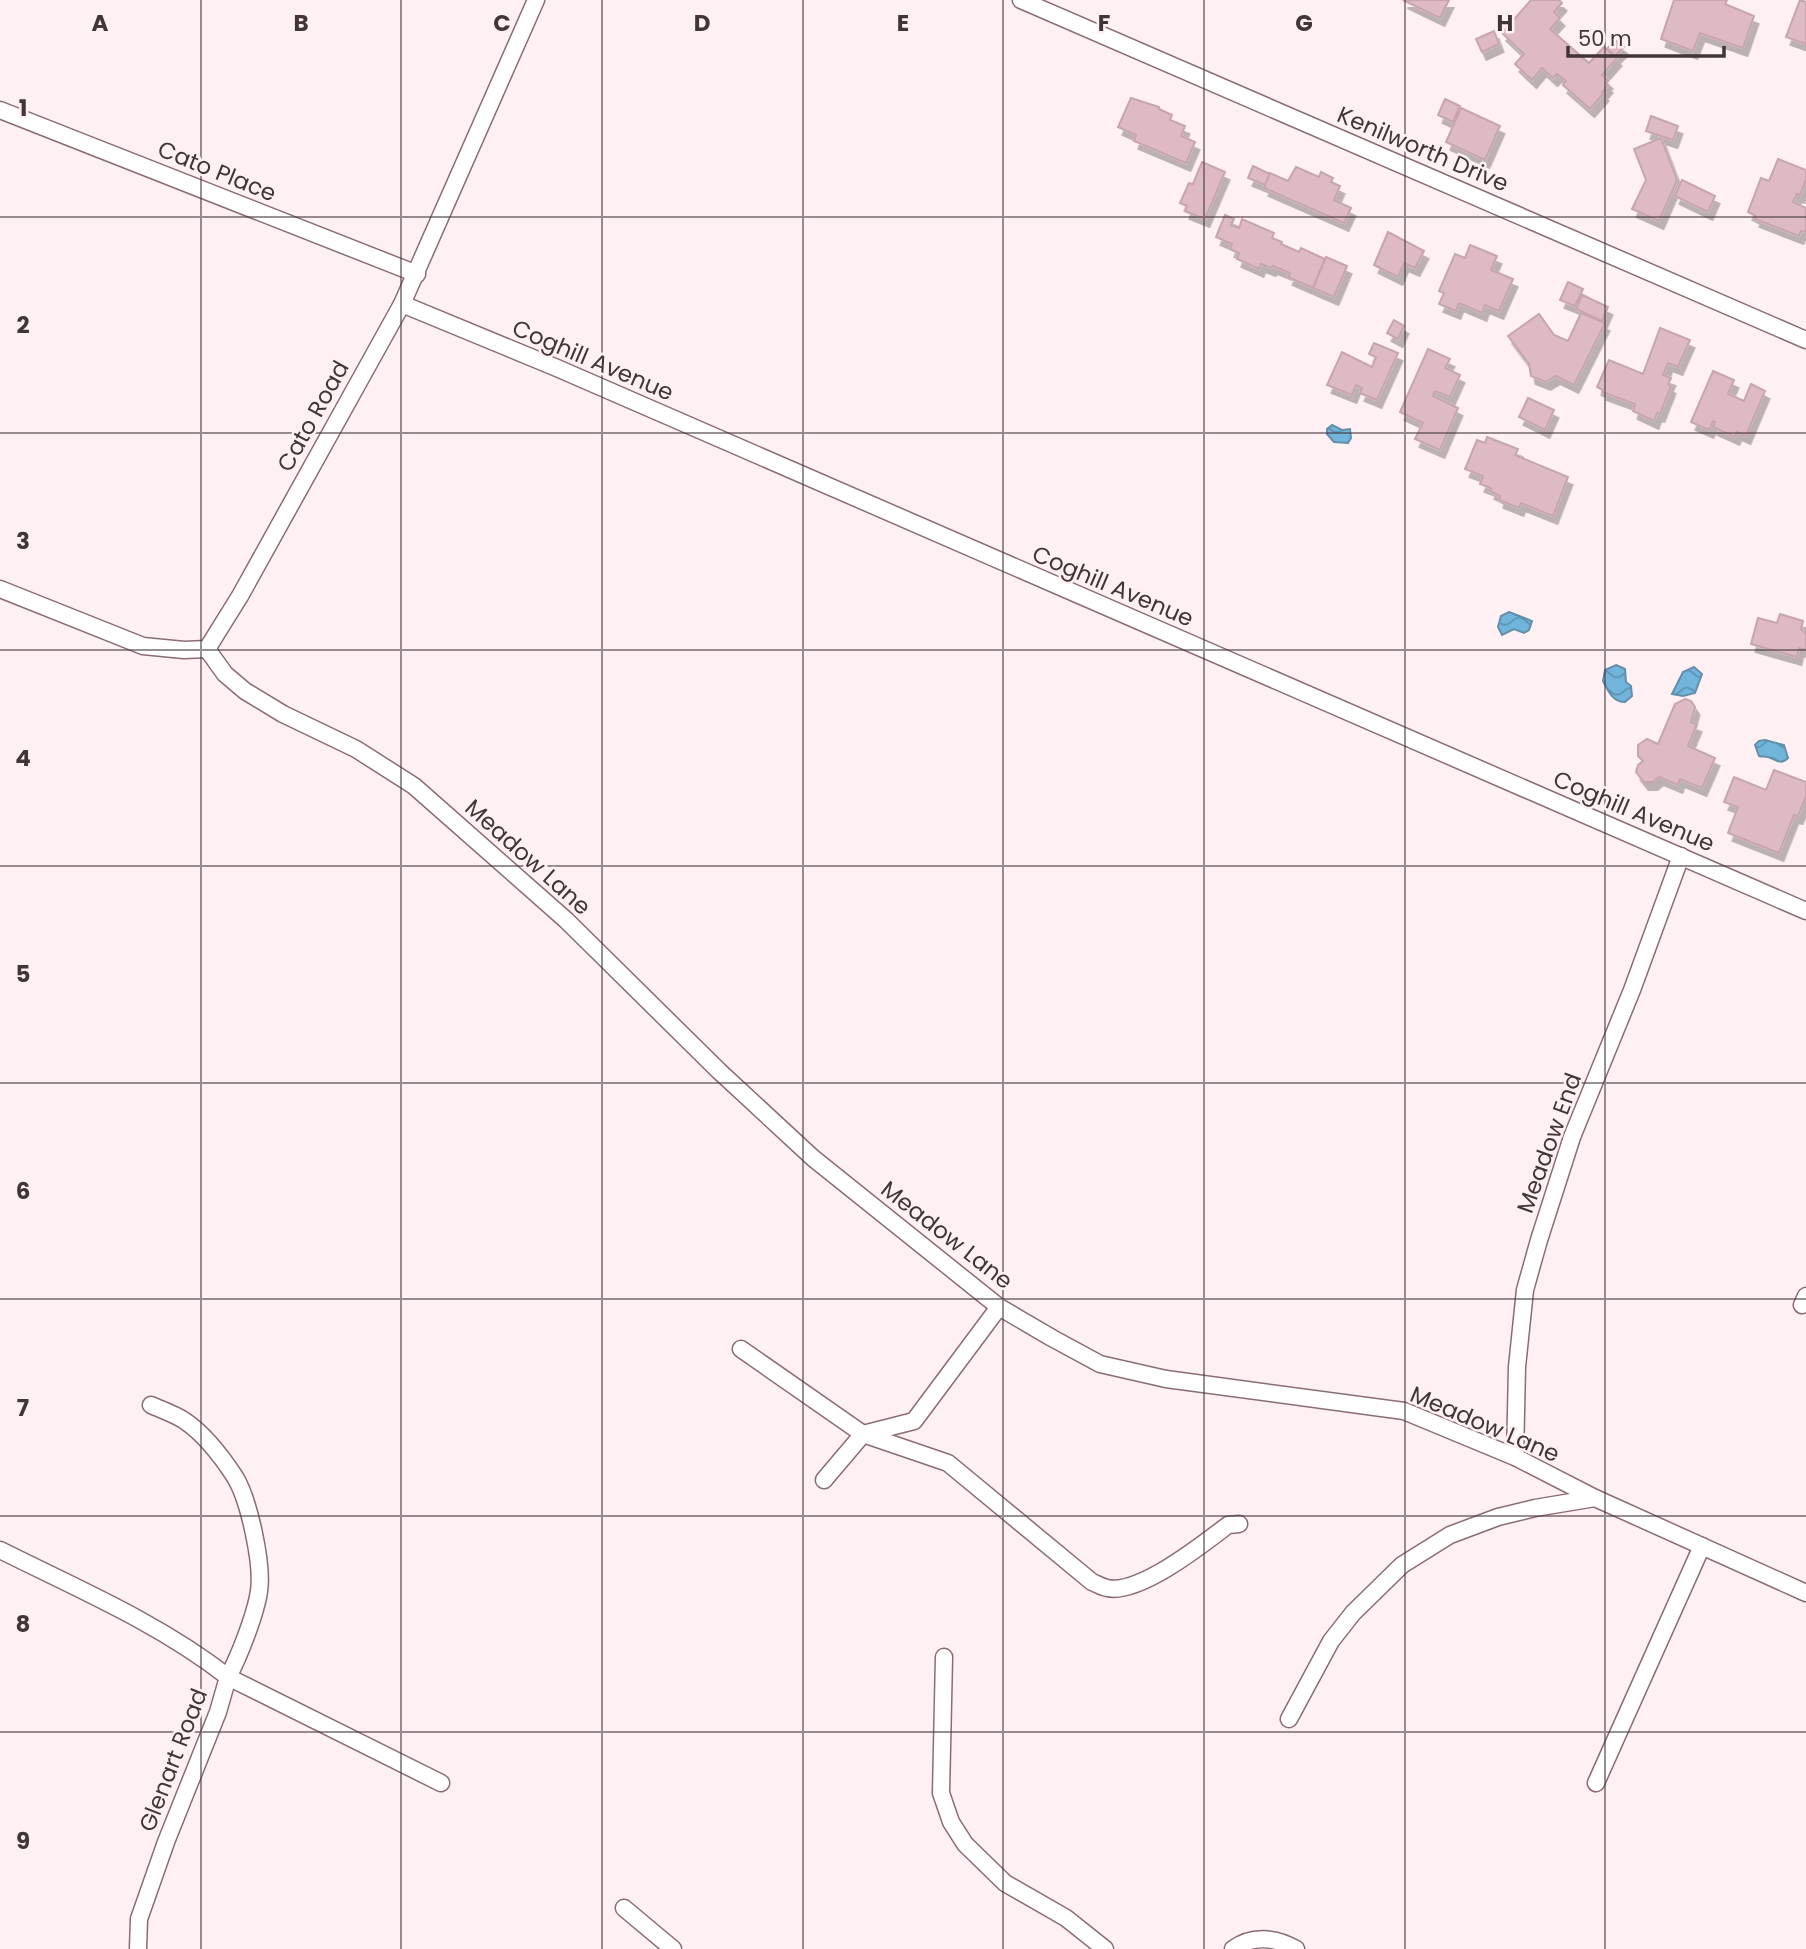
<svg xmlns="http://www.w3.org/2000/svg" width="1806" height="1949" viewBox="0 0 1806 1949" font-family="Poppins,sans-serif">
<defs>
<pattern id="water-waves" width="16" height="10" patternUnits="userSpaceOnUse" patternTransform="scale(1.75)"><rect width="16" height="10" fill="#71b5dc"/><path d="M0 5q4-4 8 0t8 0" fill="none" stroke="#5e94b3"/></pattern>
<filter id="shadow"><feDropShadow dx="4.5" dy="8" stdDeviation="0" flood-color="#0004"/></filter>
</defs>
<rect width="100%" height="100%" fill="#fff0f3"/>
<g fill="url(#water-waves)" stroke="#638fab" stroke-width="2">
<path d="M1332,425L1342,430L1350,429L1351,438L1348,443L1334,442L1327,434V429Z"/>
<path d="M1509,612L1532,621L1529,630L1524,633L1514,629L1502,635L1498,627L1501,616Z"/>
<path d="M1616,665L1625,669L1626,682L1631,686L1632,696L1625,702C1612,702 1608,690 1603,681L1605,670Z"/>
<path d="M1694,667L1702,674L1695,693L1683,696L1672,694L1683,672Z"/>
<path d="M1765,740L1784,745L1788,758C1780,766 1776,759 1768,757C1765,756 1762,757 1759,756L1755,745L1759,741Z"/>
</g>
<g fill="#debbc4" stroke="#c7a5ad" stroke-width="2" filter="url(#shadow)">
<path d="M1403,0H1449L1440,18Z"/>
<path d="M1531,0H1559L1562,3L1554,12L1560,18L1550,29L1589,63L1604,47L1617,58L1602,75L1608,81L1606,83L1608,85L1602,92L1604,93L1590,109L1563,85L1566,81L1557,74L1553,78L1542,68L1532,80L1515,64L1524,54L1502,33Z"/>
<path d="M1674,0H1727L1725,4L1754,16L1743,48L1700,33L1693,51L1661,39Z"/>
<path d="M1800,0L1806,2V44L1786,37Z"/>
<path d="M1494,31L1499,44L1482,52L1476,39Z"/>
<path d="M1615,40L1624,47L1615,56L1607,49Z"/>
<path d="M1131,98L1159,107V109L1172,115L1170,120L1185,126L1181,136L1195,142L1186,163L1134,141L1136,135L1118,127Z"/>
<path d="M1445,99L1460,106L1453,122L1438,115Z"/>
<path d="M1461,108L1500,126L1485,160L1446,142Z"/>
<path d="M1651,116L1678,126L1673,140L1646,131Z"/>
<path d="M1661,138L1677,180L1659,221L1632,209L1646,180L1634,149Z"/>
<path d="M1778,159L1806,170V179L1800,195L1797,194L1793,202L1806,208V232L1801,231L1799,236L1755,219L1756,216L1748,212L1761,178L1769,181Z"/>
<path d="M1202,162L1225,172L1205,219L1185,211L1187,206L1180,203L1189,183L1193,184Z"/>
<path d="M1253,166L1270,174L1265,185L1248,178Z"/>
<path d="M1296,167L1319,177L1321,172L1333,178L1331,182L1340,186L1334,200L1351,208L1344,223L1264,188L1270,173L1288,181Z"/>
<path d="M1682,180L1715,196L1708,212L1675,196Z"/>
<path d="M1225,215L1234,219L1231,225L1239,228L1242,219L1274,233L1272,238L1282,242L1281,244L1299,252L1301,248L1325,259L1313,288L1288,277L1290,273L1273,266L1271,268L1261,264L1259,269L1237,259L1239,253L1230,249L1232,244L1216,237Z"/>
<path d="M1388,232L1424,251L1415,268L1404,263L1398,277L1374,265Z"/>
<path d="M1470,245L1497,256L1491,270L1513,279L1499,311L1485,305L1482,313L1459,303L1456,311L1439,304L1444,293L1439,291L1455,254L1465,258Z"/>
<path d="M1326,257L1347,266L1334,297L1313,288Z"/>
<path d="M1568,282L1583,289L1575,306L1560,300Z"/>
<path d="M1582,295L1608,307L1602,321L1576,309Z"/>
<path d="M1581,313L1605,323L1574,385L1556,376L1546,382L1531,376L1529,364L1508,336L1539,314L1554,335L1568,341Z"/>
<path d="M1394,320L1404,326L1398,339L1387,333Z"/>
<path d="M1660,328L1690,340L1678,367L1668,363L1663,375L1671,378L1668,384L1671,386L1660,414L1657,413L1654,421L1633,411L1635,404L1602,392L1603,390L1597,387L1609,360L1643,374Z"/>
<path d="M1374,343L1398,353L1377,400L1360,393L1362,388L1356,385L1352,395L1327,385L1342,352L1372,367L1376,357L1369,354Z"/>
<path d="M1428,349L1450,359L1445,368L1460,375L1450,397L1435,391L1433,396L1458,408L1440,450L1415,439L1423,423L1400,412Z"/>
<path d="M1713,371L1734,380L1728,394L1744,401L1751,384L1765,391L1746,436L1737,432L1735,437L1713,427L1715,422L1713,421L1709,430L1691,422Z"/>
<path d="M1528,398L1554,410L1545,430L1519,417Z"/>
<path d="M1487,437L1518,449L1515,455L1568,477L1553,516L1521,503L1519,508L1499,500L1500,496L1490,491L1491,488L1480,484L1483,476L1465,469L1477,440L1485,443Z"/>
<path d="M1780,614L1803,621L1801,629L1806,633V650L1799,648L1797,657L1751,644L1758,618L1777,623Z"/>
<path d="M1685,699L1691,701L1695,707L1691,722L1697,724L1688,746L1715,758L1702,788L1680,779L1678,785L1659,777L1653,782H1644L1636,772L1638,765L1643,761L1638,756V745L1647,739L1658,744L1675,704Z"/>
<path d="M1774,770L1806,782V796L1798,816L1794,815L1779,853L1728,833L1738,807L1724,802L1734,777L1766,790Z"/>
</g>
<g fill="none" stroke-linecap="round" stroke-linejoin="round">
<defs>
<g id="street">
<path d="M1021,0L1806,340"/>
<path d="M0,110L417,274"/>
<path d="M402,304L557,368L1806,911"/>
<path d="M0,589L143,646L184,650L207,649L240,596L402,304L536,0"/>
<path d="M207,649L225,674L245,691L283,714L356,749L414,786L566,920L719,1071L813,1158L999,1307L1052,1338L1100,1364L1166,1379L1404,1411L1515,1457L1595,1498L1806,1593"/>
<path d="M1802,1305L1806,1296"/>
<path d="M741,1349L863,1434L948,1463L1092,1582C1097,1584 1102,1587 1107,1588C1139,1595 1203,1544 1228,1525L1239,1524"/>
<path d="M151,1405C162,1410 175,1414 185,1421C204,1434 222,1457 235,1477C249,1500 263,1564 259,1591C256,1613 239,1657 228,1677L441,1783"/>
<path d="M1515,1457L1517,1367L1525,1290L1539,1240L1572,1137L1632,990L1681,856"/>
<path d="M824,1480L863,1434L914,1421L999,1307"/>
<path d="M0,1550C78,1589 159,1623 228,1677L218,1712L166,1842L139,1919L138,1949"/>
<path d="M944,1657L941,1793L951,1822L965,1844L1005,1883L1066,1918L1105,1949"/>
<path d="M1289,1719L1331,1641L1353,1613L1402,1565L1450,1535L1498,1517L1535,1508L1595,1498"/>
<path d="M1596,1783L1702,1546"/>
<path d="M624,1908L673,1949"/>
<path d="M1233,1949C1252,1935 1275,1937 1296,1949"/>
</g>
</defs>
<use href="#street" stroke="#8b6c74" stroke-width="19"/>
<use href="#street" stroke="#fff" stroke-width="16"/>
</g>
<path fill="none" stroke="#423538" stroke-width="2" stroke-opacity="0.55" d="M201,0V1949M401,0V1949M602,0V1949M803,0V1949M1003,0V1949M1204,0V1949M1405,0V1949M1605,0V1949M0,217H1806M0,433H1806M0,650H1806M0,866H1806M0,1083H1806M0,1299H1806M0,1516H1806M0,1732H1806"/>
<g text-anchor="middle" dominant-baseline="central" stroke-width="5" stroke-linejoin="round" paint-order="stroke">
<g font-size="23" fill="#423538" stroke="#fff0f3">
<text transform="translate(1423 149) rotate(23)">Kenilworth Drive</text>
<text transform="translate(217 171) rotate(22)">Cato Place</text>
<text transform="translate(593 360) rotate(23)">Coghill Avenue</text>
<text transform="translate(313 416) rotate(-61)">Cato Road</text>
<text transform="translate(1113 586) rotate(23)">Coghill Avenue</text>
<text transform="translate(1634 811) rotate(23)">Coghill Avenue</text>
<text transform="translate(528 857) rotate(42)">Meadow Lane</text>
<text transform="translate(1549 1143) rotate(-70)">Meadow End</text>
<text transform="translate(947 1235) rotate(38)">Meadow Lane</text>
<text transform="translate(1485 1424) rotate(23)">Meadow Lane</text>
<text transform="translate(173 1760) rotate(-69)">Glenart Road</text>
</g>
</g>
<g font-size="23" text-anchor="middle" font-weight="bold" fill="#423538" stroke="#fff0f3" stroke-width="5" stroke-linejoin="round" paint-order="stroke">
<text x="100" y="31">A</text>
<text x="301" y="31">B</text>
<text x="502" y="31">C</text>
<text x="702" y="31">D</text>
<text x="903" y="31">E</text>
<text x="1104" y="31">F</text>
<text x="1304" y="31">G</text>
<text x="1505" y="31">H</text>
<text x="23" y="116">1</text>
<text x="23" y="333">2</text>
<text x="23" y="549">3</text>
<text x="23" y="766">4</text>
<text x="23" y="982">5</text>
<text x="23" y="1199">6</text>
<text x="23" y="1416">7</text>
<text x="23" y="1632">8</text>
<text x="23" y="1849">9</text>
</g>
<path d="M1568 46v10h156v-10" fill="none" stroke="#423538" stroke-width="3.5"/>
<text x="1578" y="46" font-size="21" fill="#423538" stroke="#fff0f3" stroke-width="5" paint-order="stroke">50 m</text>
</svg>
